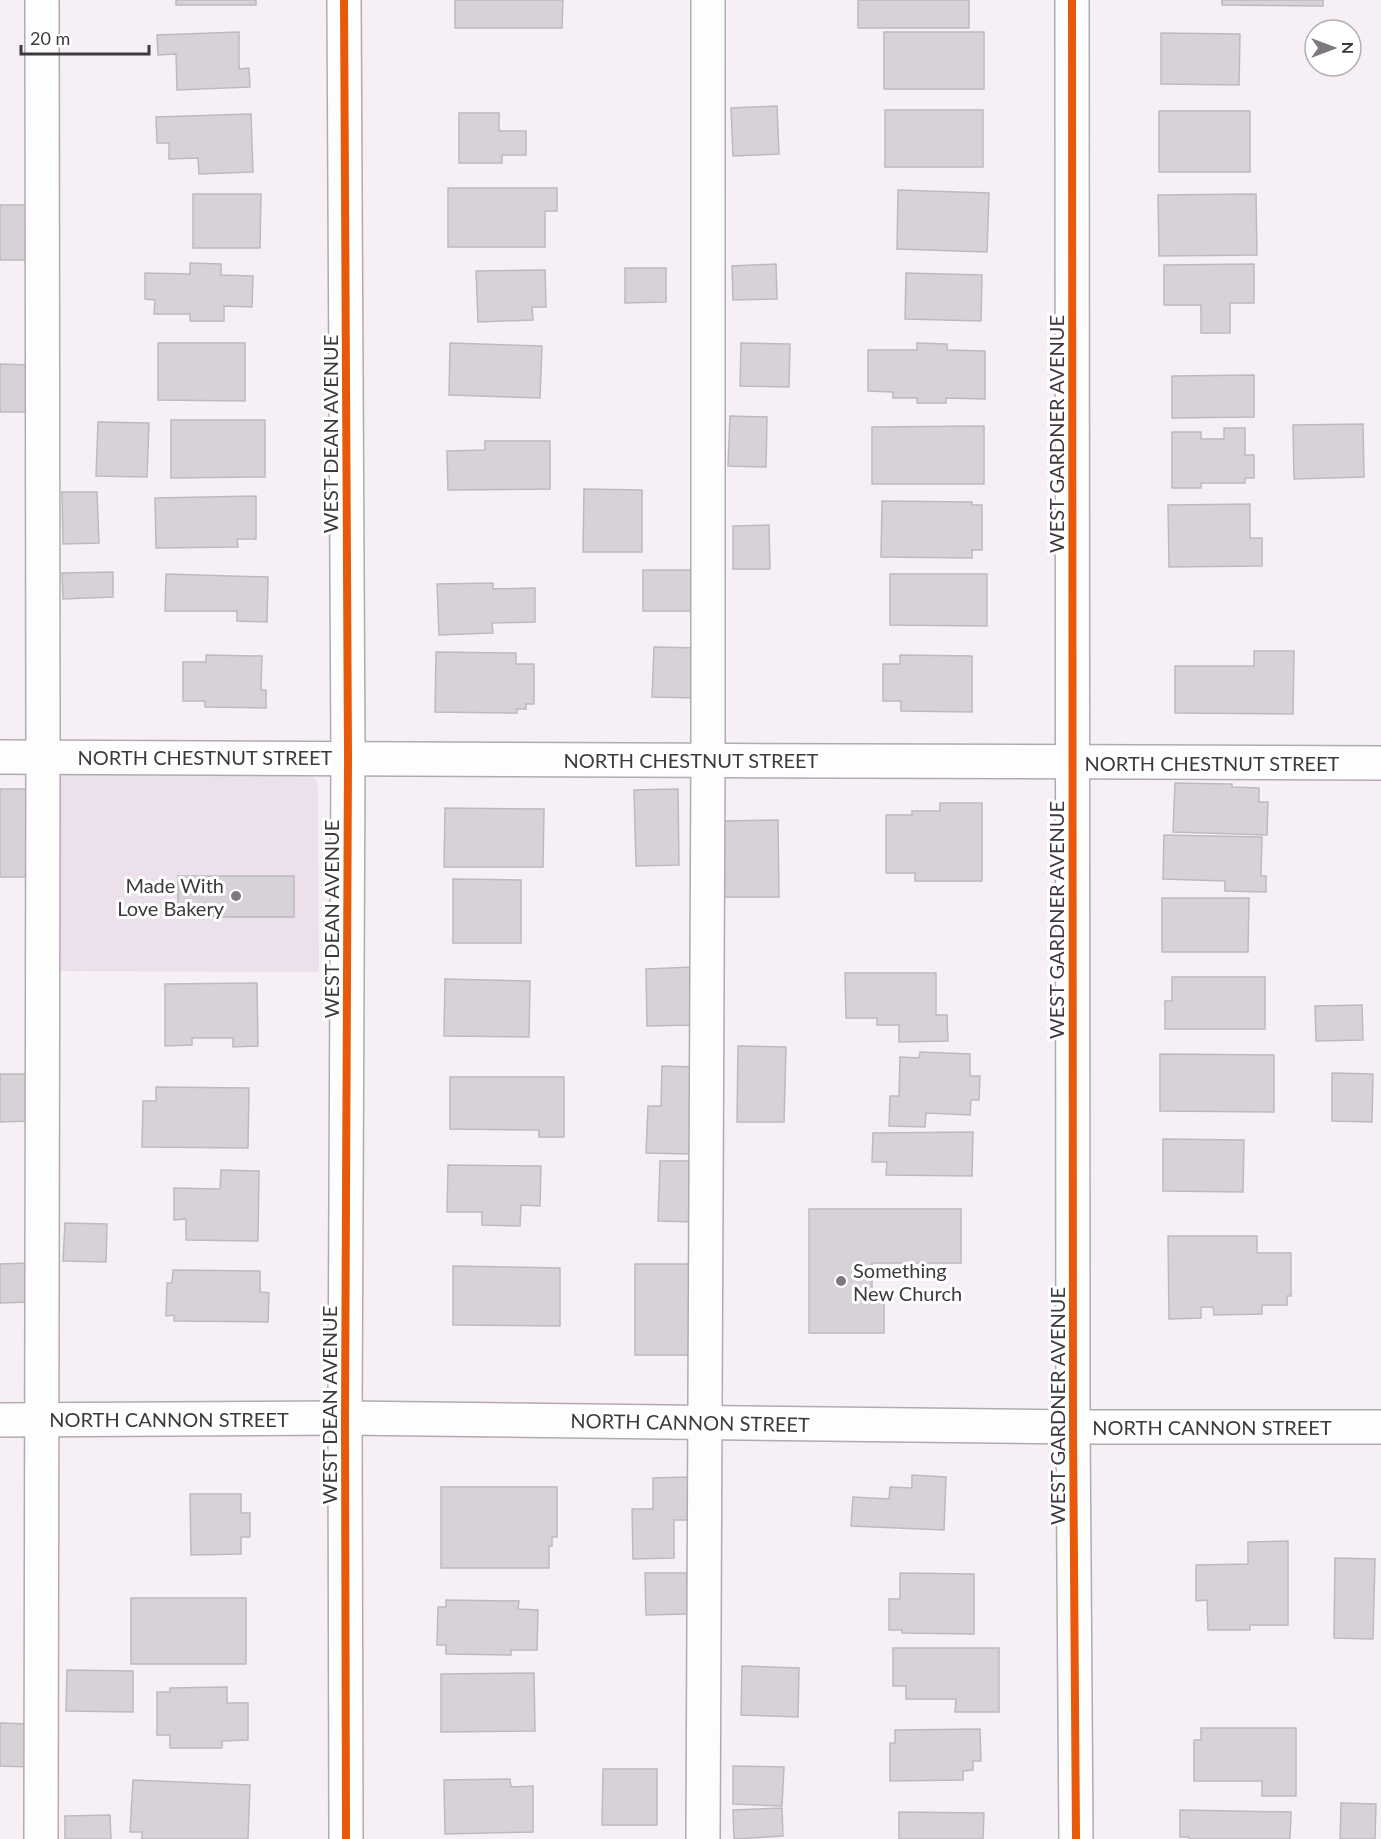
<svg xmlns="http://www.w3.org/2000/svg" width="1381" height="1839" viewBox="0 0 1381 1839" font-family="Lato,sans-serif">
<rect width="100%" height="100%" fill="#f6f0f6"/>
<path fill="#ebe0ec" d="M49,769L309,773L316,780L318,790L319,972L48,971Z"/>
<g fill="#d7d2d7" stroke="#bdbabd" stroke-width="1.5">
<rect x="176" y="0" width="80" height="5"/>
<path d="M455,0H563L562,28H455Z"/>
<rect x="858" y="0" width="111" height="28"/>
<path d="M1222,0H1323V6L1222,5Z"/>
<path d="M239,32V69L249,68L250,87L177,90L176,54L158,55L157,35Z"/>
<rect x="884" y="32" width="100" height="57"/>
<path d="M1161,33L1240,34L1239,85L1161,84Z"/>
<path d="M777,106L779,154L733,156L731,108Z"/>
<rect x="885" y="110" width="98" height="57"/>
<rect x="1159" y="111" width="91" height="61"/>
<path d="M459,113H499V131H526V155H502V163H459Z"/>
<path d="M251,114L253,172L199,174L198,158L169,159V143H157L156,117Z"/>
<path d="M448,188H557V211H545V247H448Z"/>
<path d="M898,190L989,193L987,252L897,249Z"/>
<path d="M193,194H261L260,248H193Z"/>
<path d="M1256,194L1257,255L1159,256L1158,195Z"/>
<path d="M0,205H32L31,260H0Z"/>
<path d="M190,263L221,264V275L253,276L252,307L224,306V321H190V314H154L155,300L145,299V273L190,274Z"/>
<path d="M776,264L777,299L733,300L732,266Z"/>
<path d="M1254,264V303H1230V333H1201V305H1164V265Z"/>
<path d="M625,268H666V302L625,303Z"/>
<path d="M545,270L546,307H532L533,320L478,322L476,271Z"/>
<path d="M906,273L982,275L981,321L905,319Z"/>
<path d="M158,343H245V401L158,400Z"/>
<path d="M450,343L542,346L540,398L449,395Z"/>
<path d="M741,343L790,344L789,387L740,386Z"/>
<path d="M917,343L947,344V350L985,351V399L946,398V403H917V398H893V392L868,391V350H917Z"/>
<path d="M0,364L32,365L31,412H0Z"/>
<path d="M1254,375V417L1172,418V376Z"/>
<path d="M730,416L767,417L766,467L728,466Z"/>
<path d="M171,420H265V477L171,478Z"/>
<path d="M98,422L149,423L147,477L96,476Z"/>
<path d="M1363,424L1364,477L1294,479L1293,425Z"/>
<path d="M984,426V484H872V427Z"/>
<path d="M1224,428H1245V455H1254V478H1245V483H1201V488H1172V432H1201V439H1224Z"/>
<path d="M485,441H550V489L448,490L447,451L485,450Z"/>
<path d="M584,489L642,490V552H583Z"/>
<path d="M62,492H97L99,543L63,544Z"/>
<path d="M256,496V539H237L238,547L156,548L155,498Z"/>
<path d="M882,501L972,502V505H982V550H972V558L881,557Z"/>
<path d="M1250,504V538H1262V566L1169,567L1168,505Z"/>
<path d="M769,525L770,569H733V526Z"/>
<rect x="643" y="570" width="59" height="41"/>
<path d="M113,572V597L63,599L62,573Z"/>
<path d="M166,574L268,577L267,622L237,621V611H165Z"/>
<path d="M890,574H987V626L890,625Z"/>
<path d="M493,583V589L535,588V622L492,623L493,633L439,635L437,584Z"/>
<path d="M654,647L702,648L700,698L652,697Z"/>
<path d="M1254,651H1294L1293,714L1175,713V666H1254Z"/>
<path d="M436,652L516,653V664H534V704H526V709H517V713L435,712Z"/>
<path d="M206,655L262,656L261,690H266V708L205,707V701H183V662H206Z"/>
<path d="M900,655L972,656V712L901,711V701H883V664H900Z"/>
<path d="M1175,783L1232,784V787L1259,788V802H1268L1267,835L1173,832Z"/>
<path d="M0,789H42L41,877H0Z"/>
<path d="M678,789L679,865L636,866L634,790Z"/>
<path d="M940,803H982V881H915V873H886V815H912V811H940Z"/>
<path d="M445,808L544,809L543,867H444Z"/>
<path d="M778,820L779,897H724V821Z"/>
<path d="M1164,835L1262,837L1261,876H1266V892L1225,891V881L1163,879Z"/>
<rect x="178" y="876" width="116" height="41"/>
<path d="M453,879L521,880V943H453Z"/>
<path d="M1162,898H1249L1248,952H1162Z"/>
<path d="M692,967L693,1025L647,1026L646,969Z"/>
<path d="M845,973H936V1015H947L948,1041L899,1042V1025H877V1018H846Z"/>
<path d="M1172,977H1265V1029H1165V1001H1172Z"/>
<path d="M445,979L530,981L529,1037L444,1036Z"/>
<path d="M257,983L258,1046L233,1047V1038H192V1045L165,1046V984Z"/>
<path d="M1362,1005L1363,1040L1316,1041L1315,1006Z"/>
<path d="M738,1046L786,1047L784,1122H737Z"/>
<path d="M920,1052L970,1054V1076H980L979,1100H971L970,1115L926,1113L925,1127L889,1126L890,1096H899L900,1057L919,1058Z"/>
<path d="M1160,1054L1274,1055V1112L1160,1111Z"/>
<path d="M662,1066L695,1067L691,1154L646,1153L648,1106H661Z"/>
<path d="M1332,1073L1373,1074L1372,1122L1332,1121Z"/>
<path d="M0,1074H31L32,1121L0,1122Z"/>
<path d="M450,1077H564V1137H539V1130L450,1129Z"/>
<path d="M156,1087L249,1088L248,1148L142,1147L143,1101H156Z"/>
<path d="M973,1132L972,1176L886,1175L887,1162H872L873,1133Z"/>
<path d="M1163,1139L1244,1140L1243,1192L1163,1191Z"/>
<path d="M660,1161H697L696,1222L658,1221Z"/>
<path d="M448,1165L541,1166L540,1206L521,1205L520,1226L482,1225V1212H447Z"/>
<path d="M221,1170L259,1171L258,1241L186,1240V1219L174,1220V1188L220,1189Z"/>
<path d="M809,1209H961V1263H872V1298H884V1333H809Z"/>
<path d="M65,1223L107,1224L106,1262L63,1261Z"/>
<path d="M1168,1236H1257V1253H1291V1296H1287V1305H1262V1314L1214,1315L1213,1307H1201V1318L1169,1319Z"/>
<path d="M29,1263L30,1302L0,1303V1264Z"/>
<rect x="635" y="1264" width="59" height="91"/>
<path d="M453,1266L560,1268V1326L453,1325Z"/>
<path d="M173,1270L260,1271V1292L269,1293L268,1322L174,1321V1315L166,1316L167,1283H172Z"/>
<path d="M912,1475L946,1477L944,1530L851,1526L853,1497L889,1499L890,1487L912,1488Z"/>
<path d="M690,1477V1520H674V1558L633,1559L632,1509H653V1478Z"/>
<path d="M441,1487H557V1537H552V1546H549V1568H441Z"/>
<path d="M190,1494H241V1513H250V1537H241V1554L191,1555Z"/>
<path d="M1288,1541V1625H1250V1630H1208L1207,1600L1196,1601V1565L1248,1564V1542Z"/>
<path d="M1335,1558L1375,1559L1373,1639L1334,1638Z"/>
<path d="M645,1573H687L688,1614L646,1615Z"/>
<path d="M900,1573L974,1574V1634L902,1633V1630H889V1599H900Z"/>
<rect x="131" y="1598" width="115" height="66"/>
<path d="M446,1600L519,1601L518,1609L538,1610L537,1650H511V1655L446,1654V1645H437L438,1607H446Z"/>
<path d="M893,1648H999V1712H955L956,1699H906V1686H893Z"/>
<path d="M742,1666L799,1668L798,1717L741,1715Z"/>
<path d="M67,1670L133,1671V1712L66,1711Z"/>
<path d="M534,1673L535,1731L441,1732V1674Z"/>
<path d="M227,1687V1703H248V1740L222,1741V1748H170V1735H157V1692H170V1688Z"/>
<path d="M0,1723L31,1724L30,1767L0,1766Z"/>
<path d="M1201,1728H1296V1796H1262V1781H1194V1740H1201Z"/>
<path d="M980,1729L981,1761H973V1770L963,1771V1780L890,1781V1743H895V1730Z"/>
<path d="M733,1766L784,1767L782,1806L733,1804Z"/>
<path d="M603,1769H657V1825H602Z"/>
<path d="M510,1779L511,1787L533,1786V1832L445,1834L444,1780Z"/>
<path d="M133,1780L250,1785L248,1839H142V1832H130Z"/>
<path d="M1341,1803L1376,1804L1375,1839H1340Z"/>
<path d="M782,1808L783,1836L734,1839L733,1810Z"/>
<path d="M1180,1810L1291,1812L1290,1839H1189V1837H1180Z"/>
<path d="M899,1812L984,1813L983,1839H899Z"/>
<path d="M110,1815L111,1839H65V1816Z"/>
</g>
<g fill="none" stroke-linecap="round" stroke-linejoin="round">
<defs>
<g id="minor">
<path d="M344,0L348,757L345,1418L346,1839"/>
<path d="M1072,0L1073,1427L1076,1839"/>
<path d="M0,757C460,758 921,763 1381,763"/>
<path d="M0,1420L345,1418L1073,1427H1381"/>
<path d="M41,1839L43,757L42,0"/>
<path d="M703,1839L708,760V0"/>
</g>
</defs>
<use href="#minor" stroke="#b0abb0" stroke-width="36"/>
<use href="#minor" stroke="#fefdfe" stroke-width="33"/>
<defs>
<g id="cycleway">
<path d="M344,0L348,757L345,1418L346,1839"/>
<path d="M1072,0L1073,1427L1076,1839"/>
</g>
</defs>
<use href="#cycleway" stroke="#fff" stroke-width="11"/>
<use href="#cycleway" stroke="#e8590c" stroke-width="8"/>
</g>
<g fill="#7e797e" stroke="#fff" stroke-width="2">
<circle cx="236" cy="896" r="6"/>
<circle cx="841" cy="1281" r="6"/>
</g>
<g text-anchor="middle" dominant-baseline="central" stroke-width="6" stroke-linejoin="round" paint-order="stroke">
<g font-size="20" fill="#3d393d" stroke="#fff">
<text transform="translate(330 434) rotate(-90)">WEST DEAN AVENUE</text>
<text transform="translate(1056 434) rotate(-90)">WEST GARDNER AVENUE</text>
<text x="205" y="757">NORTH CHESTNUT STREET</text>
<text x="691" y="760">NORTH CHESTNUT STREET</text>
<text x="1212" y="763">NORTH CHESTNUT STREET</text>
<text transform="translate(331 919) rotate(-90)">WEST DEAN AVENUE</text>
<text transform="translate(1056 920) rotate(-90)">WEST GARDNER AVENUE</text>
<text transform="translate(329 1405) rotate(-90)">WEST DEAN AVENUE</text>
<text transform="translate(1057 1406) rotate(-90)">WEST GARDNER AVENUE</text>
<text x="169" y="1419">NORTH CANNON STREET</text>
<text transform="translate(690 1422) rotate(1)">NORTH CANNON STREET</text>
<text x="1212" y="1427">NORTH CANNON STREET</text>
</g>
<g font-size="20" fill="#3d393d" stroke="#fff" text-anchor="end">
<text x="224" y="885">Made With<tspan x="224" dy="23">Love Bakery</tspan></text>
<text x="853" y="1270" text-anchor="start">Something<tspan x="853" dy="23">New Church</tspan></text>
</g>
</g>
<g transform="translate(1333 48) rotate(90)"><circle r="28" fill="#ffffff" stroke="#b1b0b1" stroke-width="1.5"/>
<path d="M0-4.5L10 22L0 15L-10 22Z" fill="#7e797e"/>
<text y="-9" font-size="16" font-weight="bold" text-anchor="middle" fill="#3d393d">N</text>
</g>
<path d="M21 45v9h128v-9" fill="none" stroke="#3d393d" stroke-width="3"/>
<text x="30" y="45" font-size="18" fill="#3d393d" stroke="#ffffff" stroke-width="4.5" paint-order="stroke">20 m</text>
</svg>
